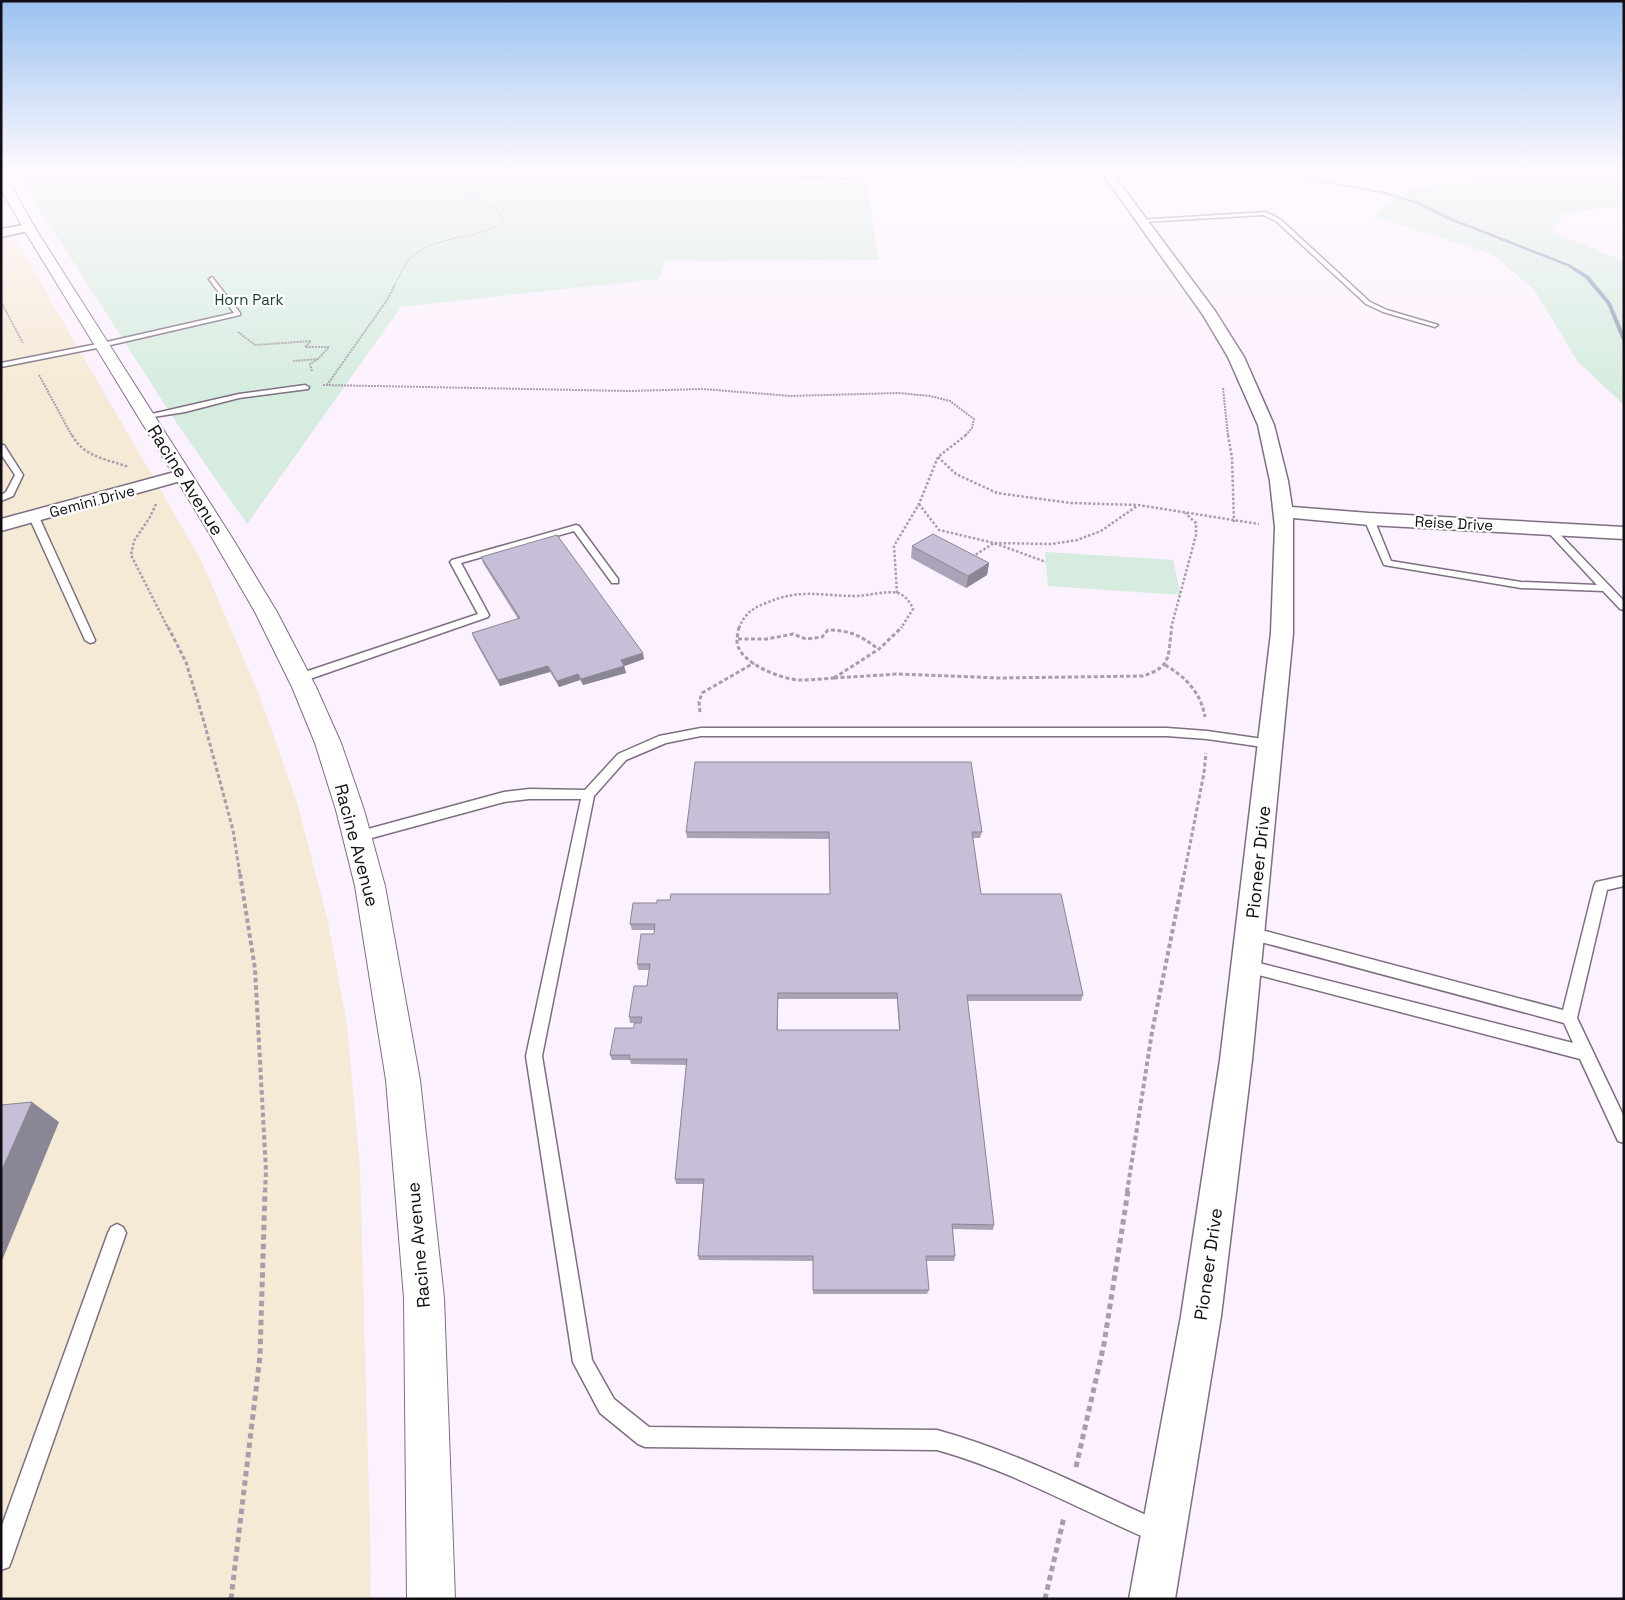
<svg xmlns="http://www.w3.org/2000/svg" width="1625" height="1600" viewBox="0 0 1625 1600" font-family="'Space Grotesk',sans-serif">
<rect width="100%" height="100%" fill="#fcf1fe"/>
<path fill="#f5ead5" d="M1,239L17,242L201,560L259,694L298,806L328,922L347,1025L360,1168L371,1570L370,1599H1Z"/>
<g fill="#d5ecde">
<path d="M94,170H865L879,260L666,261L658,279L401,307L247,524L176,422L18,176L46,172L47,176Z"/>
<path d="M1526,170H1624V205L1563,214L1552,232L1624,261V405L1578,362L1535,291L1494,255L1373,216L1402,191Z"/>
<path d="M1045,552L1173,560L1181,595L1048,586Z"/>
</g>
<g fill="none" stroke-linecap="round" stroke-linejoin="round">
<path fill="#909bb4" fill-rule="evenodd" d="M1261,170L1381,191L1419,202L1449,217L1569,264L1589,276L1611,303L1624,334V341L1622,340L1607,304L1585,278L1567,266L1447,219L1417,204L1380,193L1262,171Z"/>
<defs>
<g id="service">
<path d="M867,170H871V174L854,178L800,177L854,176L867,172Z"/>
<path d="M1266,212L1280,219L1370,302L1387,310L1438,325L1435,327L1383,312L1366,304L1276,221L1263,215L1142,222L1139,220Z"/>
<path d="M212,277L240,313V315L102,347L1,367V363L102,343L234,313L209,279Z"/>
<path d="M305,385L309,387L308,389L239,398L185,412L147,418L143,416L239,394Z"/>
<path d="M1,445H4L23,475L13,496L1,501V495L6,492L15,475L1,454Z"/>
<path d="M34,514L39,517L95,640L94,642L90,643L85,640L29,517Z"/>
<path d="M1369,516L1374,519L1391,561L1521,582L1597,585L1545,529L1547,527H1553L1624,601V610L1620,609L1603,591L1521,588L1384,565L1364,519Z"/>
<path d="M576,525L579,526L618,579V583H612L574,531L461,563L489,615L488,617L304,681L300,682L294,678L296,675L478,614L450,562L452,560Z"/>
<path d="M701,728H1167L1207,731L1270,740L1276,744L1270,748L1207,739L1167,736H701L666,743L626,760L594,796L542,1056L592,1360L614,1399L649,1427L937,1430C1017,1452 1090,1490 1166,1524L1169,1532L1166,1540L1158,1543C1083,1512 1016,1472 937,1450L645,1447L638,1444L600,1413L573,1362L526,1056L581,799H529L504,802L357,842L352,840L351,837L352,834L357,832L504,792L529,789L585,790L618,754L659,736Z"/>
<path d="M1624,876V886L1607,890L1577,1018L1624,1117V1143L1618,1141L1580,1059L1247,972L1242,970L1240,966L1242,962L1247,960L1573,1043L1564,1023L1250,939L1245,937L1243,933L1245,929L1250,927L1563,1010L1594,886L1596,882Z"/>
<path d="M117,1224L123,1227L126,1233L12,1559L9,1567L1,1570V1528L108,1233L111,1227Z"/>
</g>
<g id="minor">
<path d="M1100,170H1110L1215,311L1244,357L1274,425L1288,481L1292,507L1369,513L1624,527V539L1369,525L1293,518V633L1252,1060L1221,1316L1175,1599H1129L1181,1316L1220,1060L1271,633L1275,527L1270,481L1258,425L1228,357L1203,315Z"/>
<path d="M29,224L33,226L35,228L33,230L1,237V229Z"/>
<path d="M182,470L188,471L191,475L188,479L1,531V519Z"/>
</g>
<path id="secondary" d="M1,175L7,178L35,228L231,536L277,612L316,687L341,743L364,810L385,886L420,1080L444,1298L455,1599H407L404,1298L386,1080L355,886L336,810L315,743L292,687L255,612L211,536L23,228L1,189Z"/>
</defs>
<use href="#service" stroke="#7e6e81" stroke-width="3"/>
<use href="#minor" stroke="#7e6e81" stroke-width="3"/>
<use href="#secondary" stroke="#7e6e81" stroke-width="2"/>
<g stroke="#a79ea9" stroke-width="1" stroke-dasharray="2 1" stroke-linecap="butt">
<path d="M22,174L51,170"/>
<path d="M394,286C399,278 403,266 410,259C434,234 476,241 504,222L495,206L471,198L483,185L495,179L551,170"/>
</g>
<g stroke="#a79ea9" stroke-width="2" stroke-dasharray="2 1" stroke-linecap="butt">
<path d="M1,302L23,343"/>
<path d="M238,332L255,345L311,341L305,347H329L318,359L293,361"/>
<path d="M312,371L310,364L318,359"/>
<path d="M39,375L72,436"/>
<path d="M323,385L629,391L702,389L791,396L898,393L930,396L950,401L974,419L972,428L965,436"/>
<path d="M327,385L387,300L395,285"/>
<path d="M1223,388L1228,436"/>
</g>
<g stroke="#a79ea9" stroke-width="2.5" stroke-dasharray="2.5 2" stroke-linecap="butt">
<path d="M72,435C84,457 106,459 129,467"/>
<path d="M1228,435L1232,458L1234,522"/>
<path d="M938,457L956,474L997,493L1071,503L1138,505L1259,524"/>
<path d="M156,504L150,517L134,541L131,555L168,628"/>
<path d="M919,504L939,530L994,543L1052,544L1077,540L1101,531L1137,506"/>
<path d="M972,557L994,543L1046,562"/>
<path d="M897,593L894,546L919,504L938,457L966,435"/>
<path d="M739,628C744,615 752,608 766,603C801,588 820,596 856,596C867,596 888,590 898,593C906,596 910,602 913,609L901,628"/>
<path d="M1171,628L1196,535V523L1185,513"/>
</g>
<g stroke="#a79ea9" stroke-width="3" stroke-dasharray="4 2.5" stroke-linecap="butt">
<path d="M168,627L186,662L204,722L233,830L240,875"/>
<path d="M739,627C738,631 737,637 737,642C739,663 781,679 799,680C811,680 823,679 834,678"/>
<path d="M738,639H767L793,634L806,639L822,637L828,630C849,630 862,636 878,649"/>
<path d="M1165,665C1186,677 1201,693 1205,717"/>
<path d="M834,678L879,649L902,627"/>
<path d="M834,678L898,674L999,678L1143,676C1174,666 1167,655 1172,627"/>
<path d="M700,712L699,702L702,693L754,663"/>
<path d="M1184,875L1204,773L1206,753"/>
</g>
<g stroke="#a79ea9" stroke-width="4" stroke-dasharray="4.5 3" stroke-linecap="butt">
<path d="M240,874L255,969L266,1171L265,1192"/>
<path d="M1127,1192L1152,1032L1184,874"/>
</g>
<g stroke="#a79ea9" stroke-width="5" stroke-dasharray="5.5 4" stroke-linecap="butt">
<path d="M1076,1467L1104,1344L1128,1191"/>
<path d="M231,1599L260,1356L265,1191"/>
<path d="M1045,1599L1064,1517"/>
</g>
<use href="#service" fill="#fff" fill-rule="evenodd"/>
<use href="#minor" fill="#fff" fill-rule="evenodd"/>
<use href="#secondary" fill="#fff" fill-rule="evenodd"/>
</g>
<g fill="#aba4b9" fill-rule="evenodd">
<path d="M912,546L989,563L987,575L966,588L911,558Z"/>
<path d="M481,557L644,659L624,666L626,673L583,685L580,680L559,687L550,672L500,686L474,639L472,633L518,619L483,563Z"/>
<path d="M686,832H982L980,838H973L981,894L1083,995L1081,1001H967L994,1225L993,1230L953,1229L955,1256L954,1261H926L929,1290L927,1294H813V1261L699,1260L698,1256L703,1184H676L675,1179L686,1065L631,1064L630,1060H612L610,1055L634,1028L641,1023H630L629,1017L647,986L649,970H638L637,964L654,934V930H632L630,924L657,903L670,900L830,894L829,839L687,838ZM778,999H897L899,1030H778Z"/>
</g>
<g fill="#8b8696">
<path d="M989,563L987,575L966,588L968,576Z"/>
<path d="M643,653L644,659L622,667L621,660Z"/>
<path d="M548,666L550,672L500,686L498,680Z"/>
<path d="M624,666L626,673L583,685L581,679Z"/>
<path d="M578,674L580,680L559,687L557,681Z"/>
<path d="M32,1102L59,1122L1,1263V1172Z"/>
</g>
<g fill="#c7bfd7" stroke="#8b8696" fill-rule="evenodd">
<path d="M933,534L989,563L968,576L912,546Z"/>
<path d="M557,535L643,653L621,660L624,666L581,679L578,674L557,681L548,666L498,680L472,633L520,618L481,557Z"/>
<path d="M695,762H971L982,832H972L981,894H1061L1083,995H967L994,1225L952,1224L955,1256H926L929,1290H813V1256H698L704,1179H675L687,1059H629L630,1055H610L615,1028H634V1023H641L642,1017H629L634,986H647L650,964H637L641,934H654L655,924H630L633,903H657V900H670L671,894H830L829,832H686ZM778,993H897L900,1030H777Z"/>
<path d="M32,1102L1,1172V1105Z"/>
</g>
<linearGradient id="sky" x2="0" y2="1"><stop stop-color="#9ac2ef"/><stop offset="0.43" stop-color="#fef9ff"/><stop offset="1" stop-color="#fef9ff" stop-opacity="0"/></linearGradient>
<rect width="1625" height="394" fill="url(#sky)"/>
<g text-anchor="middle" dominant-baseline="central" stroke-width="4.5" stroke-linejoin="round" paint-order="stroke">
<g font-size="15" fill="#113f29" stroke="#fff">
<text x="249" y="299">Horn Park</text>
</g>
<g font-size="15" fill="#120d14" stroke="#fff">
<text transform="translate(92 501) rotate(-15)">Gemini Drive</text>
<text transform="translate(1454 523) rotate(3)">Reise Drive</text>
</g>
<g font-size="18" fill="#120d14" stroke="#fff">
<text transform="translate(186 480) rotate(58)">Racine Avenue</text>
<text transform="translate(357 845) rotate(75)">Racine Avenue</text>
<text transform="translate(1258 862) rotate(-84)">Pioneer Drive</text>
<text transform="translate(418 1245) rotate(-95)">Racine Avenue</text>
<text transform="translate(1208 1264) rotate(-82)">Pioneer Drive</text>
</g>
</g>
<rect width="1625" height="1600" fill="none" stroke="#120d14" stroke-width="5"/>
</svg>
